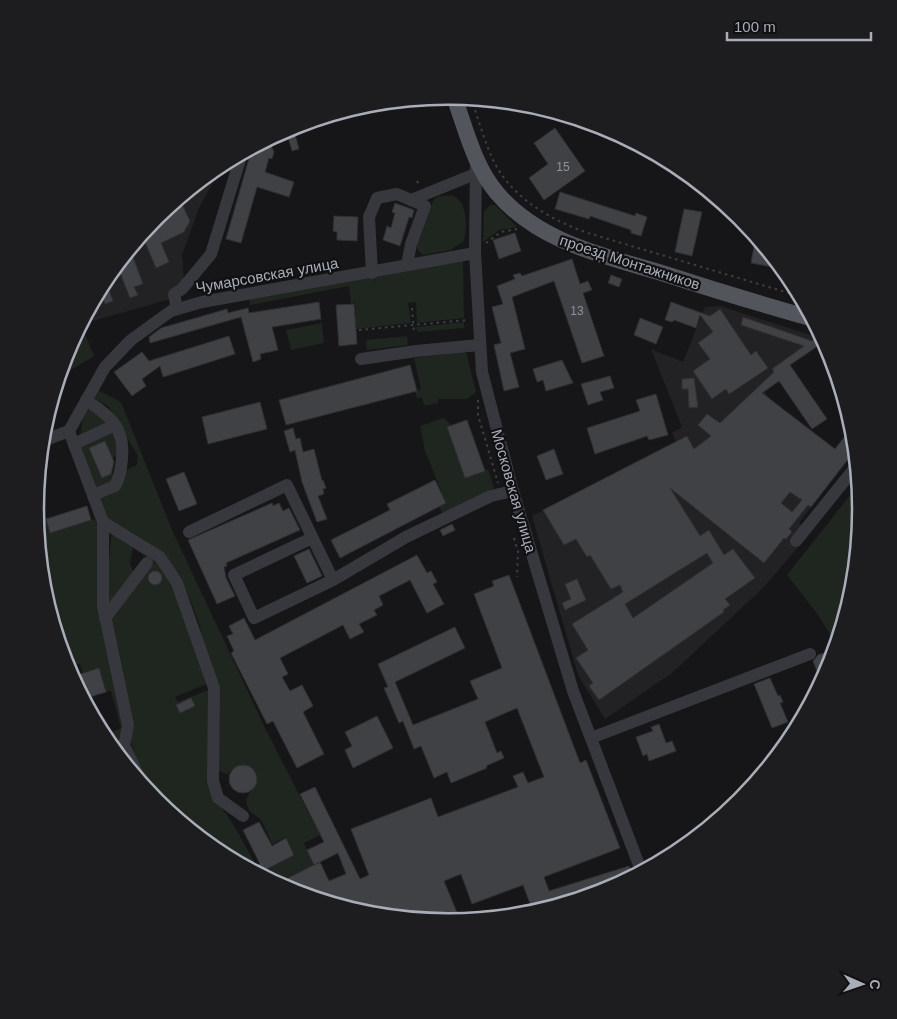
<svg xmlns="http://www.w3.org/2000/svg" width="897" height="1019" viewBox="0 0 897 1019" font-family="Helvetica,sans-serif">
<rect width="100%" height="100%" fill="#161618"/>
<g fill="#222225">
<path d="M223,164L199,208L182,255L185,295L89,322L86,315L105,280L156,217Z"/>
<path d="M720,306L817,337L822,343L774,376L778,382L765,392L770,399L822,440L826,487L799,523L811,532L763,588L672,673L605,719L578,675L532,516L676,442L672,433L682,427L651,349L683,362L705,307Z"/>
</g>
<g fill="#1e261f" fill-rule="evenodd">
<path d="M451,195C468,200 468,228 463,242L450,250L423,255L417,249V242L433,201L437,197Z"/>
<path d="M490,205H495L517,227L499,230L483,242L484,212Z"/>
<path d="M463,260L464,318L417,323L416,302L408,303L411,323L356,329L355,303H351L349,286L250,305L249,298L373,277L374,283L375,277Z"/>
<path d="M464,322V328L417,332L416,327Z"/>
<path d="M322,323L324,343L291,350L286,330Z"/>
<path d="M81,324L94,356L59,377L67,351Z"/>
<path d="M407,336L408,345L367,350L366,340Z"/>
<path d="M466,352L476,392L467,399H438V403L425,406L421,397L417,399L415,391L421,389L414,358Z"/>
<path d="M96,389L121,402L172,530L265,728L320,835L304,843L314,865L283,880L287,890L263,877L261,872L295,855L286,837L272,844C269,837 266,829 262,822C258,815 249,814 247,805C243,792 261,788 256,772L245,765L237,766L227,774L218,771L208,658L198,620L187,592L177,574L109,523L100,496L124,471L137,465L138,456L109,407L94,398Z"/>
<path d="M89,409L102,418L107,425L80,437L83,417Z"/>
<path d="M444,418L451,425L447,427L465,478L488,469L494,488L443,514L439,507L446,503L425,451L420,426Z"/>
<path d="M112,429L117,449L116,456L112,458L105,441L90,448L102,478L116,472L113,484L96,487L81,446Z"/>
<path d="M859,484L862,510L854,590L837,645L816,612L787,575Z"/>
<path d="M39,499L50,533L95,519L98,528L124,730L115,751L103,736L121,728L111,691L106,692L98,668L83,673L80,664H74L62,638L56,635L43,590L35,510L36,500Z"/>
<path d="M112,530L166,568L209,683L175,697L178,702L211,689L216,800L233,824L256,865L247,869C220,854 195,841 181,812L172,815L147,791L131,742L110,621L140,576L155,563L133,548L130,564L135,575L109,609L107,580ZM151,571H156L161,575V582L157,585L150,584L147,580Z"/>
</g>
<g fill="#404145" stroke="#303034" fill-rule="evenodd">
<path d="M293,127L299,149L292,151L286,130Z"/>
<path d="M555,128L585,171L544,200L529,178L548,164L534,143Z"/>
<path d="M268,139L274,152L272,159L269,158L265,172L294,182L289,197L257,187L241,243L226,239L250,155L249,149Z"/>
<path d="M560,192L635,216L636,213L647,217L641,236L631,233V230L590,216L589,219L555,209Z"/>
<path d="M179,198L190,221L184,232L161,243L169,262L156,268L142,235L156,217Z"/>
<path d="M395,203L414,210L412,218L409,217L400,246L383,240L387,226L391,228L395,213L392,212Z"/>
<path d="M684,209L702,212L692,256L675,252Z"/>
<path d="M334,216L358,217L357,241L337,240V232L333,231Z"/>
<path d="M515,233L521,251L499,259L493,240Z"/>
<path d="M756,235L783,269L751,263Z"/>
<path d="M130,249L143,284L134,287L138,295L130,298L117,265Z"/>
<path d="M572,259L580,284L588,281L592,290L583,293L604,356L582,363L554,281L512,297L525,349L510,353L519,387L504,391L494,345L501,343L492,307L503,304L497,286L515,279L513,275L520,273L522,276Z"/>
<path d="M611,275L622,279L619,287L608,283Z"/>
<path d="M105,279L113,301L105,304L99,291Z"/>
<path d="M319,302L321,319L272,327L278,350L260,354L261,359L253,362L241,317L150,343L149,337L161,328L227,309L228,313L248,308L249,313Z"/>
<path d="M671,302L710,316L720,309L751,355L756,351L768,368L729,394L726,389L712,399L693,371L710,359L698,343L713,332L700,315L696,328L674,320L672,322L665,320Z"/>
<path d="M354,304L357,344L339,346L336,305Z"/>
<path d="M743,317L812,341L817,337L822,343L790,365L827,419L812,429L779,381L762,393L835,449L853,426L856,449L811,507L808,505L789,529L792,532L786,539L784,538L764,563L670,488L700,536L709,530L724,555L733,549L755,578L725,599L730,605L723,610L724,612L599,700L589,686L593,683L576,658L588,650L572,624L623,592L620,585L611,589L590,555L587,557L576,539L564,545L543,510L687,436L694,449L711,436L698,425L707,414L720,423L774,372L772,369L804,346L741,325ZM790,492L802,500L792,512L781,503ZM707,553L713,563L633,618L625,604Z"/>
<path d="M640,318L663,327L656,344L634,335Z"/>
<path d="M229,336L235,354L163,377L160,366L142,379L146,386L132,396L114,372L142,352L149,361Z"/>
<path d="M562,360L573,383L546,391L543,380L537,382L533,369Z"/>
<path d="M410,365L417,391L286,425L279,400Z"/>
<path d="M610,376L614,388L600,392L603,400L588,405L581,384Z"/>
<path d="M694,378L698,407L689,408L688,389H682V379Z"/>
<path d="M656,394L668,435L649,440L647,436L595,454L587,428L640,411L636,400Z"/>
<path d="M260,402L267,429L208,444L202,417Z"/>
<path d="M467,420L485,471L465,478L447,427Z"/>
<path d="M293,428L296,439L300,438L303,452L314,449L322,481L323,480L326,488L323,489L324,494L318,496L327,519L317,522L302,482L295,450L290,452L284,431Z"/>
<path d="M105,441L114,462L111,474L102,478L89,448Z"/>
<path d="M554,449L563,474L546,480L537,456Z"/>
<path d="M184,472L197,504L179,511L166,479Z"/>
<path d="M435,480L446,503L340,558L331,540L390,510L387,504Z"/>
<path d="M272,503L273,506L279,503L283,511L289,508L300,530L226,563L227,566L224,567L226,578L235,596L217,604L188,540Z"/>
<path d="M87,506L91,520L50,533L46,519Z"/>
<path d="M452,524L455,530L443,536L440,530Z"/>
<path d="M309,549L322,576L307,583L294,556Z"/>
<path d="M417,555L427,573L431,571L437,582L433,584L444,604L427,613L410,580L379,596L383,605L374,610L377,615L359,624L364,632L350,639L343,625L280,658L288,674L282,677L290,691L302,685L313,706L303,712L324,754L297,768L273,721L267,724L231,653L234,651L227,636L233,634L229,626L244,618L255,640Z"/>
<circle cx="155" cy="578" r="7"/>
<path d="M509,575L580,763L586,760L620,848L544,877L549,891L629,866L633,878L606,892L580,899L577,890L532,909L523,885L472,904L461,874L444,881L458,915L440,921L438,916L426,921L368,915L302,895L297,884L286,889L282,881L320,862L329,881L346,874L338,853L314,865L307,850L324,842L300,794L315,787L360,879L369,875L351,829L431,798L438,817L518,787L513,776L523,772L528,783L544,777L517,708L485,722L497,753L501,751L504,758L486,766L487,768L451,783L447,772L434,778L421,746L414,749L403,721L399,723L384,688L388,687L378,664L455,627L465,648L395,682L413,725L478,699L470,681L502,668L474,594L494,586L492,581Z"/>
<path d="M577,579L586,600L565,610L562,603L571,599L565,584Z"/>
<path d="M830,651L833,660L822,685L813,661L818,655Z"/>
<path d="M99,668L106,692L83,699L71,677Z"/>
<path d="M770,678L778,696L780,695L783,702L780,703L788,722L772,728L754,684Z"/>
<path d="M191,698L195,706L180,713L176,705Z"/>
<path d="M377,716L393,748L353,768L345,750L352,746L345,732Z"/>
<path d="M659,724L666,743L672,741L676,751L649,761L647,754L643,756L636,737L653,731L651,727Z"/>
<circle cx="243" cy="779" r="14"/>
<path d="M259,822L272,846L286,838L294,855L257,874L248,869L260,864L243,830Z"/>
</g>
<g fill="none" stroke-linecap="round" stroke-linejoin="round">
<g stroke="#3d3f44" stroke-width="2" stroke-dasharray="2.5 4" stroke-linecap="butt">
<path d="M471,98C478,118 484,140 493,160C511,197 550,220 588,233L802,297"/>
<path d="M417,181L419,185"/>
<path d="M486,243L501,232L517,229"/>
<path d="M412,308L414,332"/>
<path d="M359,330L467,320"/>
<path d="M478,400V415L498,483"/>
<path d="M514,538L518,551L517,577"/>
</g>
<g stroke="#37383d" stroke-width="12">
<path d="M476,160L475,253L482,372L513,491L573,691L642,873"/>
<path d="M407,265L411,244L425,206L411,200"/>
<path d="M372,273L369,217L377,198L397,194L411,200L475,174"/>
<path d="M177,309L174,294L182,289L211,254L242,153"/>
<path d="M361,359L416,351L479,345"/>
<path d="M86,400C110,416 125,427 122,459C121,469 120,477 115,486L93,495"/>
<path d="M42,441L69,431"/>
<path d="M74,444L115,425"/>
<path d="M103,522L160,557L177,583L214,688L213,781L218,798L243,816"/>
<path d="M189,532L287,485L333,580"/>
<path d="M312,538L234,575L254,618L333,580L406,537L491,496L513,491"/>
<path d="M796,541L858,464"/>
<path d="M105,618L147,563"/>
<path d="M591,738L810,654"/>
<path d="M124,745L143,786"/>
<path d="M118,756L125,741L128,725L103,606V522L69,431L105,367L131,340L171,311L202,302L475,253"/>
</g>
<path stroke="#53555c" stroke-width="16" d="M454,97C466,129 474,166 497,193C539,243 606,256 665,274C714,290 764,305 814,319"/>
</g>
<g text-anchor="middle" dominant-baseline="central" stroke-width="4.5" stroke-linejoin="round" paint-order="stroke">
<g font-size="12" fill="#8e929b">
<text x="563" y="167">15</text>
<text x="577" y="311">13</text>
</g>
<g font-size="15" fill="#a8adb8" stroke="#111113">
<text transform="translate(630 262) rotate(18)">проезд Монтажников</text>
<text transform="translate(267 275) rotate(-10)">Чумарсовская улица</text>
<text transform="translate(514 491) rotate(74)">Московская улица</text>
</g>
</g>
<path d="M0 0H897V1019H0ZM44 509a404 404 0 1 1 808 0a404 404 0 1 1-808 0Z" fill="#1d1d20" fill-rule="evenodd"/>
<path fill="none" stroke="#a8adb8" stroke-width="2.5" d="M44 509a404 404 0 1 1 808 0a404 404 0 1 1-808 0Z"/>
<g transform="translate(862 984) rotate(92)" stroke="#111113" stroke-width="4" paint-order="stroke">
<path d="M0-4L9 19L0 12L-9 19Z" fill="#a8adb8"/>
<text y="-8" font-size="14" font-weight="bold" text-anchor="middle" fill="#a8adb8">С</text>
</g>
<path d="M727 32v8h144v-8" fill="none" stroke="#a8adb8" stroke-width="2.5"/>
<text x="734" y="32" font-size="15" fill="#a8adb8" stroke="#111113" stroke-width="4" paint-order="stroke">100 m</text>
</svg>
